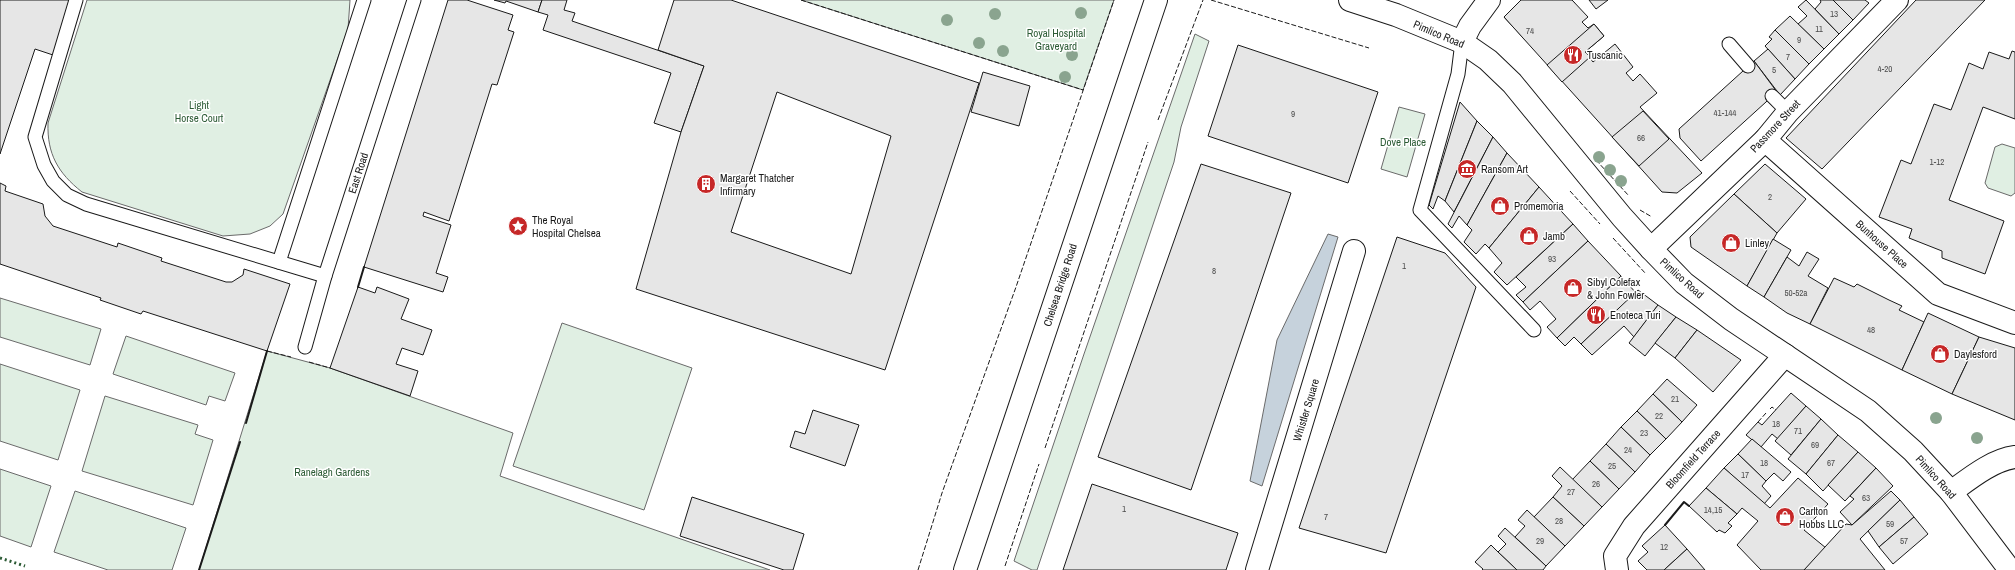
<svg xmlns="http://www.w3.org/2000/svg" width="2015" height="570" viewBox="0 0 2015 570" font-family="'Archivo Narrow',sans-serif">
<rect width="100%" height="100%" fill="#fff"/>
<g fill="#e0efe3" stroke="#6a6a6a">
<path d="M87,0H350L348,29L283,214L270,226L250,234L223,236L82,192C58,173 47,154 48,123Z"/>
<path d="M801,0H1114L1083,90Z"/>
<path d="M1195,34L1209,41L1181,127L1174,162L1037,570H1032L1014,561L1084,354Z"/>
<path d="M1399,107L1425,114L1407,177L1381,169Z"/>
<path d="M2002,144L2015,148V193L2011,196L1988,188L1985,183L1995,147Z"/>
<path d="M0,298L101,329L90,365L0,337Z"/>
<path d="M562,323L692,368L644,510L513,466Z"/>
<path d="M126,336L235,373L225,401L209,396L206,405L113,374Z"/>
<path d="M267,351L330,368L513,433L500,476L770,570H199Z"/>
<path d="M0,364L80,390L58,460L0,441Z"/>
<path d="M105,396L198,425L195,434L213,440L193,505L82,471Z"/>
<path d="M0,469L51,486L31,547L0,536Z"/>
<path d="M75,491L186,528L172,570H108L54,552Z"/>
</g>
<path fill="#c6d2dc" stroke="#6a6a6a" d="M1328,234L1338,237L1262,486L1250,481L1277,340Z"/>
<g fill="#e6e6e6" stroke="#1a1a1a" fill-rule="evenodd">
<path d="M0,0H71L53,55L35,49L0,154Z"/>
<path d="M448,0H467L513,15L508,30L514,32L497,85L492,84L449,221L424,212L423,216L451,225L436,273L448,277L443,292L364,267Z"/>
<path d="M494,0H542L538,12L506,1L505,3Z"/>
<path d="M542,0H567L564,10L575,13L572,21L704,66L681,132L654,123L671,73L543,30L548,15L538,12Z"/>
<path d="M674,0H731L979,83L885,370L636,289L681,132L704,66L658,50ZM777,92L891,136L851,274L731,232Z"/>
<path d="M1521,0H1572L1575,3L1529,44L1504,17Z"/>
<path d="M1521,0H1572L1588,17L1582,22L1588,28L1594,24L1604,36L1585,52L1593,62L1615,44L1633,67L1626,73L1633,81L1640,74L1657,93L1640,107L1702,173L1677,193L1662,192L1504,17Z"/>
<path d="M1589,0H1608L1596,9Z"/>
<path d="M1806,0L1839,34L1824,49L1798,24L1807,16L1798,7Z"/>
<path d="M1820,0H1833L1853,20L1839,34L1815,9L1821,2Z"/>
<path d="M1833,0H1865L1869,3L1853,20Z"/>
<path d="M1916,0H1985L1822,169L1786,138Z"/>
<path d="M1790,16L1824,49L1809,64L1775,30Z"/>
<path d="M1594,24L1604,36L1585,52L1590,57L1562,82L1547,65Z"/>
<path d="M1775,30L1809,64L1795,79L1765,46L1772,39L1769,37Z"/>
<path d="M1238,45L1378,92L1348,183L1208,136Z"/>
<path d="M1768,49L1795,79L1780,95L1754,61Z"/>
<path d="M2012,51L2015,52V119L1983,107L1949,200L2004,221L1985,274L1942,258V251L1909,238L1912,229L1879,217L1901,160L1911,164L1934,104L1951,110L1969,63L1983,69L1989,52L2009,59Z"/>
<path d="M1754,61L1777,92L1701,161L1680,138L1679,129Z"/>
<path d="M983,72L1030,86L1019,126L971,112Z"/>
<path d="M1460,102L1477,121L1445,201L1438,196L1433,209L1429,205Z"/>
<path d="M1643,111L1669,139L1639,166L1612,137Z"/>
<path d="M1477,121L1493,137L1454,212L1445,201Z"/>
<path d="M1493,137L1507,153L1467,225L1459,216L1452,228L1448,224Z"/>
<path d="M1507,153L1539,187L1489,248L1485,244L1476,254L1464,242L1472,230L1467,225Z"/>
<path d="M1201,164L1291,193L1191,490L1098,457Z"/>
<path d="M1765,164L1806,199L1777,233L1734,194Z"/>
<path d="M0,183L6,186L5,191L43,204L45,216L53,226L117,247L118,243L162,258L161,261L226,282H232L243,275L244,269L290,284L267,351L143,311L141,314L100,300L101,298L0,264Z"/>
<path d="M1539,187L1573,224L1507,285L1494,272L1502,263L1489,248Z"/>
<path d="M1734,194L1777,233L1747,286L1691,247L1690,237Z"/>
<path d="M1573,224L1588,241L1523,302L1516,295L1526,287L1516,277Z"/>
<path d="M1397,237L1445,253L1476,287L1386,553L1299,528Z"/>
<path d="M1773,239L1791,250L1764,297L1747,286Z"/>
<path d="M1588,241L1621,276L1557,338L1547,327L1556,319L1540,301L1530,310L1523,302Z"/>
<path d="M1807,252L1819,259L1808,276L1828,288L1810,324L1787,313L1764,297L1787,257L1799,266Z"/>
<path d="M1621,276L1636,293L1581,344L1574,337L1565,346L1557,338Z"/>
<path d="M1834,278L1854,287L1857,284L1889,300L1902,306L1899,310L1924,322L1902,370L1810,324Z"/>
<path d="M358,287L375,293L377,287L409,299L401,319L432,330L423,355L402,348L396,364L418,371L410,396L330,368Z"/>
<path d="M1638,290L1658,305L1634,337L1624,326L1592,355L1581,344Z"/>
<path d="M1658,305L1676,317L1645,356L1629,343Z"/>
<path d="M1928,313L1979,337L1952,394L1902,370Z"/>
<path d="M1676,317L1697,330L1675,358L1655,343Z"/>
<path d="M1697,330L1741,360L1713,392L1675,358Z"/>
<path d="M1979,337L2015,348V420L1952,394Z"/>
<path d="M1667,379L1697,405L1682,422L1653,394Z"/>
<path d="M1791,393L1806,406L1778,439L1772,434L1761,447L1746,435L1758,422L1762,425Z"/>
<path d="M1653,394L1682,422L1666,439L1637,411Z"/>
<path d="M1806,406L1821,419L1791,455L1775,441Z"/>
<path d="M813,410L859,425L845,466L790,447L795,431L805,434Z"/>
<path d="M1637,411L1666,439L1650,455L1621,427Z"/>
<path d="M1821,419L1838,435L1806,474L1788,459Z"/>
<path d="M1621,427L1650,455L1635,472L1606,444Z"/>
<path d="M1838,435L1858,452L1823,491L1806,474Z"/>
<path d="M1752,439L1791,472L1783,481L1774,473L1766,481L1738,454Z"/>
<path d="M1606,444L1635,472L1619,489L1590,461Z"/>
<path d="M1858,452L1876,468L1845,501L1828,485Z"/>
<path d="M1738,454L1766,481L1762,486L1771,496L1764,504L1724,468Z"/>
<path d="M1590,461L1619,489L1602,507L1572,480Z"/>
<path d="M1560,467L1602,507L1584,526L1553,497L1562,486L1552,476Z"/>
<path d="M1724,468L1770,508L1798,478L1828,504L1804,530L1826,548L1804,570H1761L1737,545L1758,521L1742,508L1737,514L1706,488Z"/>
<path d="M1876,468L1893,486L1852,525L1840,512L1854,499L1850,496Z"/>
<path d="M1092,484L1238,533L1226,570H1063Z"/>
<path d="M1706,488L1737,514L1728,523L1732,526L1725,533L1719,530L1717,532L1689,506Z"/>
<path d="M1891,491L1900,500L1860,539L1885,570H1804L1846,524L1852,525Z"/>
<path d="M692,497L804,534L793,570H784L680,536Z"/>
<path d="M1553,497L1584,526L1565,546L1534,517Z"/>
<path d="M1900,500L1914,517L1879,547L1868,531Z"/>
<path d="M1527,510L1565,546L1546,566L1515,537L1525,526L1518,520Z"/>
<path d="M1914,517L1928,534L1893,564L1879,547Z"/>
<path d="M1665,525L1687,549L1664,570H1647L1638,561L1648,552L1642,546Z"/>
<path d="M1505,528L1546,566L1543,570H1517L1498,552L1506,544L1498,536Z"/>
<path d="M1491,545L1498,552L1517,570H1482L1483,569L1475,562Z"/>
<path d="M1687,549L1705,570H1664Z"/>
</g>
<g fill="none" stroke-linecap="round" stroke-linejoin="round">
<defs>
<g id="lane">
<path d="M76,0L35,137L44,165L53,181L67,195L86,204L325,276"/>
<path d="M1462,42L1458,74L1420,210L1534,330"/>
<path d="M1729,44L1748,66"/>
<path d="M1772,96L1788,112"/>
<path d="M279,262L364,0"/>
<path d="M305,347L325,276L414,0"/>
</g>
<g id="street">
<path d="M1462,42L1470,26L1489,0"/>
<path d="M1765,140L1938,294L2015,323"/>
<path d="M1651,249L1765,140L1788,112L1897,0"/>
<path d="M1951,492C1969,479 1992,460 2015,457"/>
<path d="M1257,570L1354,251"/>
<path d="M1617,570L1615,556L1634,526L1785,355"/>
</g>
<g id="primary">
<path d="M1350,0L1396,15L1462,42L1488,60L1512,83L1622,217L1651,249L1684,283L1731,319L1868,411L1913,451L1951,492L2010,570"/>
<path d="M965,570L1156,0"/>
</g>
</defs>
<use href="#lane" stroke="#1a1a1a" stroke-width="15"/>
<use href="#street" stroke="#1a1a1a" stroke-width="24"/>
<use href="#primary" stroke="#1a1a1a" stroke-width="24"/>
<use href="#lane" stroke="#fff" stroke-width="13"/>
<use href="#street" stroke="#fff" stroke-width="22"/>
<use href="#primary" stroke="#fff" stroke-width="22"/>
<path stroke="#2b5a34" stroke-width="3" stroke-dasharray="2 3" stroke-linecap="butt" d="M0,558L25,566"/>
<g stroke="#1a1a1a" stroke-width="1" stroke-dasharray="5 2" stroke-linecap="butt">
<path d="M801,0L1083,90"/>
<path d="M1211,0L1369,48"/>
<path d="M1158,120L1203,0"/>
<path d="M1596,160L1629,196"/>
<path d="M1570,191L1600,224"/>
<path d="M1640,210L1652,217"/>
<path d="M1613,238L1646,274"/>
<path d="M267,351L291,357"/>
<path d="M309,362L330,368"/>
<path d="M1770,409L1772,407L1776,410"/>
<path d="M1758,422L1766,413"/>
<path d="M1045,448L1148,142"/>
<path d="M1005,566L1039,464"/>
<path d="M918,570L942,493L1016,287L1114,0"/>
</g>
<g stroke="#1a1a1a" stroke-width="2">
<path d="M358,287L364,267"/>
<path d="M246,423L267,351"/>
<path d="M1665,525L1684,502L1689,506"/>
<path d="M199,570L240,442"/>
</g>
</g>
<g fill="#8aa48f">
<circle cx="1081" cy="13" r="6"/>
<circle cx="995" cy="14" r="6"/>
<circle cx="947" cy="20" r="6"/>
<circle cx="979" cy="43" r="6"/>
<circle cx="1003" cy="51" r="6"/>
<circle cx="1072" cy="55" r="6"/>
<circle cx="1065" cy="77" r="6"/>
<circle cx="1599" cy="157" r="6"/>
<circle cx="1610" cy="170" r="6"/>
<circle cx="1621" cy="181" r="6"/>
<circle cx="1936" cy="418" r="6"/>
<circle cx="1977" cy="438" r="6"/>
</g>
<defs>
<symbol id="restaurant-disc" viewBox="-11 -11 22 22"><circle r="9.5" fill="#c62828" stroke="#fff"/><path d="M-5-6h1v4h1v-4h1v4h1v-4h1v5L-1.5 .5V6h-2V.5L-5-1ZM5-6V6H3V1.5H1.5Q1.5-4 5-6Z" fill="#fff"/></symbol>
<symbol id="museum-disc" viewBox="-11 -11 22 22"><circle r="9.5" fill="#c62828" stroke="#fff"/><path d="M0-6L6-3V-2H-6V-3ZM-5-1h2V3h-2ZM-1-1h2V3h-2ZM3-1h2V3H3ZM-6 4H6V6H-6Z" fill="#fff"/></symbol>
<symbol id="building-disc" viewBox="-11 -11 22 22"><circle r="9.5" fill="#c62828" stroke="#fff"/><path d="M-4-6H4V6H1V3H-1V6H-4ZM-2.5-4.3h1.7v1.8h-1.7ZM.8-4.3h1.7v1.8H.8ZM-2.5-1h1.7V.8h-1.7ZM.8-1h1.7V.8H.8Z" fill="#fff"/></symbol>
<symbol id="shop-disc" viewBox="-11 -11 22 22"><circle r="9.5" fill="#c62828" stroke="#fff"/><path d="M-5-2.5h2.3a2.7 3.5 0 0 1 5.4 0H5L5.5 6h-11ZM-1.5-2.5h3a1.5 2.3 0 0 0-3 0Z" fill="#fff"/></symbol>
<symbol id="sight-disc" viewBox="-11 -11 22 22"><circle r="9.5" fill="#c62828" stroke="#fff"/><path d="M0-6L1.8-2.2L6-1.7L2.9 1.2L3.7 5.4L0 3.3L-3.7 5.4L-2.9 1.2L-6-1.7L-1.8-2.2Z" fill="#fff"/></symbol>
</defs>
<g fill-rule="evenodd">
<use href="#restaurant-disc" x="1562" y="44" width="22" height="22"/>
<use href="#museum-disc" x="1456" y="158" width="22" height="22"/>
<use href="#building-disc" x="695" y="173" width="22" height="22"/>
<use href="#shop-disc" x="1489" y="195" width="22" height="22"/>
<use href="#sight-disc" x="507" y="215" width="22" height="22"/>
<use href="#shop-disc" x="1518" y="225" width="22" height="22"/>
<use href="#shop-disc" x="1720" y="232" width="22" height="22"/>
<use href="#shop-disc" x="1562" y="277" width="22" height="22"/>
<use href="#restaurant-disc" x="1585" y="304" width="22" height="22"/>
<use href="#shop-disc" x="1929" y="343" width="22" height="22"/>
<use href="#shop-disc" x="1774" y="506" width="22" height="22"/>
</g>
<g text-anchor="middle" dominant-baseline="central" stroke-width="3" stroke-linejoin="round" paint-order="stroke">
<g font-size="9" fill="#4d4d4d">
<text x="1834" y="14">13</text>
<text x="1819" y="29">11</text>
<text x="1530" y="31">74</text>
<text x="1799" y="40">9</text>
<text x="1788" y="57">7</text>
<text x="1885" y="69">4-20</text>
<text x="1774" y="70">5</text>
<text x="1725" y="113">41-144</text>
<text x="1293" y="114">9</text>
<text x="1641" y="138">66</text>
<text x="1937" y="162">1-12</text>
<text x="1770" y="197">2</text>
<text x="1552" y="259">93</text>
<text x="1404" y="266">1</text>
<text x="1214" y="271">8</text>
<text x="1796" y="293">50-52a</text>
<text x="1871" y="330">48</text>
<text x="1675" y="399">21</text>
<text x="1659" y="416">22</text>
<text x="1776" y="424">18</text>
<text x="1798" y="431">71</text>
<text x="1644" y="433">23</text>
<text x="1815" y="445">69</text>
<text x="1628" y="450">24</text>
<text x="1764" y="463">18</text>
<text x="1831" y="463">67</text>
<text x="1612" y="466">25</text>
<text x="1745" y="475">17</text>
<text x="1596" y="484">26</text>
<text x="1571" y="492">27</text>
<text x="1866" y="498">63</text>
<text x="1124" y="509">1</text>
<text x="1713" y="510">14,15</text>
<text x="1326" y="517">7</text>
<text x="1559" y="521">28</text>
<text x="1890" y="524">59</text>
<text x="1540" y="541">29</text>
<text x="1904" y="541">57</text>
<text x="1664" y="547">12</text>
</g>
<g font-size="11" fill="#2b5a34" stroke="#fff">
<text x="1056" y="33">Royal Hospital<tspan x="1056" dy="13">Graveyard</tspan></text>
<text x="199" y="105">Light<tspan x="199" dy="13">Horse Court</tspan></text>
<text x="1403" y="142">Dove Place</text>
<text x="332" y="472">Ranelagh Gardens</text>
</g>
<g font-size="11" fill="#1a1a1a" stroke="#fff">
<text transform="translate(1439 34) rotate(23)">Pimlico Road</text>
<text transform="translate(1775 126) rotate(-47)">Passmore Street</text>
<text transform="translate(358 173) rotate(-72)">East Road</text>
<text transform="translate(1882 244) rotate(42)">Bunhouse Place</text>
<text transform="translate(1682 278) rotate(42)">Pimlico Road</text>
<text transform="translate(1060 285) rotate(-72)">Chelsea Bridge Road</text>
<text transform="translate(1306 410) rotate(-73)">Whistler Square</text>
<text transform="translate(1693 459) rotate(-48)">Bloomfield Terrace</text>
<text transform="translate(1936 477) rotate(48)">Pimlico Road</text>
</g>
<g font-size="11" fill="#1a1a1a" stroke="#fff" text-anchor="start">
<text x="1587" y="55">Tuscanic</text>
<text x="1481" y="169">Ransom Art</text>
<text x="720" y="178">Margaret Thatcher<tspan x="720" dy="13">Infirmary</tspan></text>
<text x="1514" y="206">Promemoria</text>
<text x="532" y="220">The Royal<tspan x="532" dy="13">Hospital Chelsea</tspan></text>
<text x="1543" y="236">Jamb</text>
<text x="1745" y="243">Linley</text>
<text x="1587" y="282">Sibyl Colefax<tspan x="1587" dy="13">&amp; John Fowler</tspan></text>
<text x="1610" y="315">Enoteca Turi</text>
<text x="1954" y="354">Daylesford</text>
<text x="1799" y="511">Carlton<tspan x="1799" dy="13">Hobbs LLC</tspan></text>
</g>
</g>
</svg>
